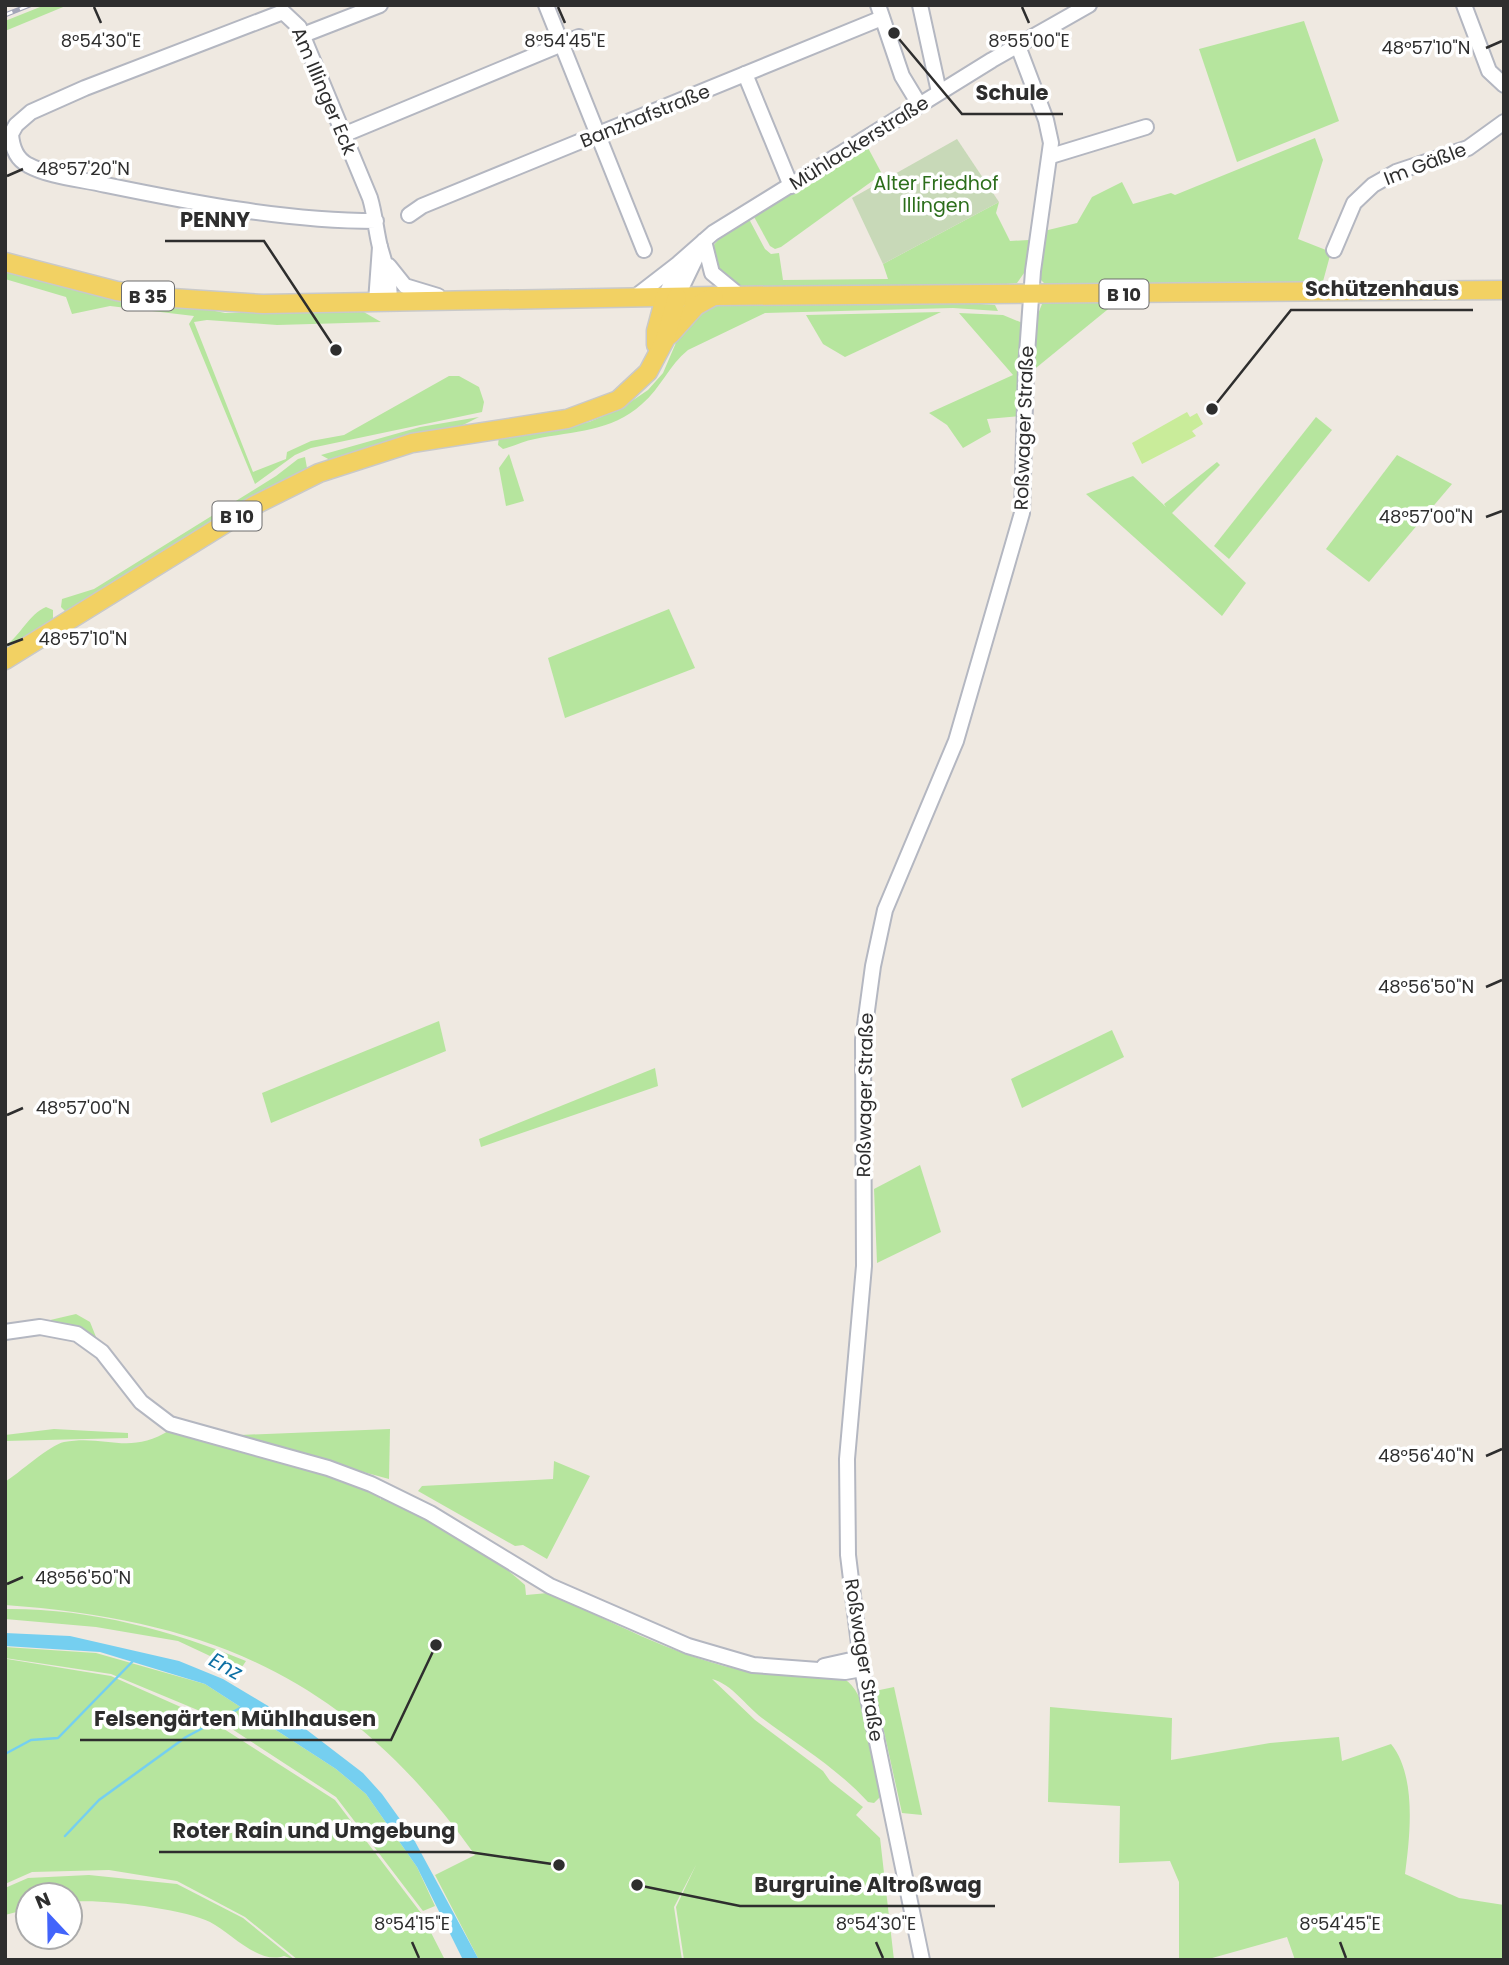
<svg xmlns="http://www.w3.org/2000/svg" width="1509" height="1965" viewBox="0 0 1509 1965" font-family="Poppins,sans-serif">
<rect width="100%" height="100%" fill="#efe9e1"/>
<g fill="#b6e59e">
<path d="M45,5H68L5,31V21Z"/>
<path d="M1304,21L1339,121L1237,162L1199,49Z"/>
<path d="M1315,138L1323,160L1298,239L1331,252L1322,285L1048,287L1038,277L1044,231L1077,223L1092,197L1122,182L1133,204L1171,193L1175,195Z"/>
<path d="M867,146L882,174L781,247L775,249L770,246L753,215Z"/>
<path d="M999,202L996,213L1010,241L1029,240V266L1017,283L968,288L741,286L729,283L718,275L712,247L726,231L749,219L765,249L771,254L779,253L783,280L888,279L883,264Z"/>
<path d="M5,268L225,313L362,311L381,322L277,325L207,320L194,322L253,472L286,459L287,452L311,441L344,435L449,376H459L479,387L484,402L482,412L311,448L295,455L255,484L189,324L194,316L110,306L72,314L66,297L5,279Z"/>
<path d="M1048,301H1118L1031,372L1034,324L1042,304Z"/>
<path d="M951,302L995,305L998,311L953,308L765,313L688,350C669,365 661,388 642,404C611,432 574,431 535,439C524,441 514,446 503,449L498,445L499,437L589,422L620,409L648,390L663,373L684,324L715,305Z"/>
<path d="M941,312L845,357L823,344L806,315Z"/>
<path d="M959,313L1003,315L1025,324L1021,416L987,419L991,432L963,448L947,425L929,413L1013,375Z"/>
<path d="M479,417L463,425L410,435L330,460L321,455L420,427Z"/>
<path d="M1316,417L1332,430L1229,559L1214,546Z"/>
<path d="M509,454L524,501L506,506L499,468Z"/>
<path d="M1397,455L1452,484L1369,582L1326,549Z"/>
<path d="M305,457L307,468L300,474L67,613L61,607L62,599L94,589L276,476L298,459Z"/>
<path d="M1217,462L1220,465L1172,513L1246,583L1222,616L1086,494L1133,476L1166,507L1164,504Z"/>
<path d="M46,607L53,610V622L5,653V646C21,635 29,614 46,607Z"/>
<path d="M669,609L695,668L565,718L548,658Z"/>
<path d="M439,1021L446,1051L271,1123L262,1093Z"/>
<path d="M1112,1030L1124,1057L1022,1108L1011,1079Z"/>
<path d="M655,1068L658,1086L481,1147L479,1139Z"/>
<path d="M920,1165L941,1232L877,1263L874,1189Z"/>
<path d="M76,1314L90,1322L102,1352L46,1321Z"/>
<path d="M54,1429L128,1433V1438L5,1441V1435Z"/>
<path d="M390,1429L389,1479L238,1438L240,1435Z"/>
<path d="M170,1430L340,1479L380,1494V1500L383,1495C431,1521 484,1547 525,1585L526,1595L548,1593C609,1620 672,1655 737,1669C773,1677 809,1675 844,1679C869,1692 875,1762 881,1789V1796L874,1803L868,1802C837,1768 798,1745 762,1718C745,1705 733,1685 712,1679L755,1720L823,1771L830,1781L863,1807L856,1815L880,1838L894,1960H684L676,1907L696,1865L674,1907L682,1960H479L435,1875L475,1855C351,1681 215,1620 5,1605V1482C19,1473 50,1445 64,1442C105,1434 129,1456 170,1430Z"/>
<path d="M554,1461L590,1476L547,1559L523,1545L515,1546L418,1491L422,1486L553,1479Z"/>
<path d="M5,1609C88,1608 171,1630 246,1661L240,1670L178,1641L96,1627L5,1619Z"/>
<path d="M5,1647L96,1653L205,1684L336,1769L366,1794L417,1867L435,1906L423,1911L336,1797L212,1716L111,1674L5,1658Z"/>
<path d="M7,1659L111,1676L210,1720L335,1800L421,1913L445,1960H298L245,1917L177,1881L109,1870L32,1872L5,1884Z"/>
<path d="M894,1687L922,1815L902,1813L875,1691Z"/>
<path d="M1050,1707L1172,1718L1171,1760L1270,1743L1339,1737L1342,1761L1391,1744C1417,1776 1410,1836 1405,1874L1459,1898L1504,1905V1960H1295L1287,1937L1205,1960H1179V1882L1170,1861L1119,1863L1120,1806L1048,1802Z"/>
<path d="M89,1875L177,1884L243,1918L295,1960L284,1956C259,1965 231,1933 210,1922C185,1909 98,1898 70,1902V1895H28V1909L5,1915V1888L28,1878Z"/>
</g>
<path fill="#c8d9b8" d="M957,139L999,202L883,264L852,198Z"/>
<path fill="#c9ec9a" d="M1187,412L1190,417L1197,413L1203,424L1192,431L1196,436L1142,464L1132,443Z"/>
<path fill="#75cff0" d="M5,1633L70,1636L179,1661L223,1679L303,1727L363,1773L382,1794L412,1836L479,1960H463L417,1867L366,1794L336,1769L205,1684L100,1652L5,1646Z"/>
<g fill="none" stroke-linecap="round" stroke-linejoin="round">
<g stroke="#75cff0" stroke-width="2.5">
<path d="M5,1754L31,1740L58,1738L134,1660"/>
<path d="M65,1836L99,1800L186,1737L242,1707"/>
</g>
<defs>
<g id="minor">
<path d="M546,5L644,250"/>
<path d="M878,5L902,76L919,104"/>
<path d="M920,5L939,92"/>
<path d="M1464,5L1489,71L1504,85"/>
<path d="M303,35L380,5"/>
<path d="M745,74L791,186"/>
<path d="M343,135L579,37"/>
<path d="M1051,156L1146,127"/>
<path d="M409,215L422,206L882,18"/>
<path d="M376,221C286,221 194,203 106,185C81,179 50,177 28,165C16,159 12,147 11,134L16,125L31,112L85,88L283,12L299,27L370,198C375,215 376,231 380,247C386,267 390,280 390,301"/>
<path d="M704,241L712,273L740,296"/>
<path d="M1334,250L1354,203L1373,185L1396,172L1468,148L1504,122"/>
<path d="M389,266L405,286L438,296"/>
<path d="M635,297L679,263"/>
<path d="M665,297L680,262L713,233L992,60L1089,5"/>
<path d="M677,297L704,241"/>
<path d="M376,302L380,247"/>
<path d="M5,1332L40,1327L77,1334L102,1352L141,1402L170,1424L328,1468L371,1484L430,1513L550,1586L688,1646L753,1665L845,1672L862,1669"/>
<path d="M824,1666L860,1658"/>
<path d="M922,1960L862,1669L848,1555L847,1459L864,1266L863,1040L873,966L885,910L956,741L1022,513L1026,367L1033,271L1051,143L1046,120L1018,46"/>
</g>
<g id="major">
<path d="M5,262L117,291L157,297L263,304L714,296L1504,290"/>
<path d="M670,335L696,306L714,296"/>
<path d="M656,345V331L665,297"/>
<path d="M5,660L255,505L319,473L412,443L567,419L618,400L648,372L665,340L677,297"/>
</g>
</defs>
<use href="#minor" stroke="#b4b7c1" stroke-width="18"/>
<use href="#major" stroke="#c9c9c9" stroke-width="21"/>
<use href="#minor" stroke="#fff" stroke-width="14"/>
<use href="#major" stroke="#f2d163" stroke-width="18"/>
<defs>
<path id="rail" d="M5,15L30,5"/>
</defs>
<use href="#rail" stroke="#a3a6b8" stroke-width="5"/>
<use href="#rail" stroke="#fff" stroke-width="2.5" stroke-dasharray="8" stroke-linecap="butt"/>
</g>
<path fill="none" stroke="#2e2e2e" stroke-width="2.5" d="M94,7L101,23M558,7L565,23M1022,7L1029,23M1486,48L1502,41M7,176L23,169M1486,517L1502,511M7,645L23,639M1486,987L1502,980M7,1115L23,1108M1486,1456L1502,1449M7,1584L23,1577M412,1942L419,1958M876,1942L883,1958M1340,1942L1346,1958"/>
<g text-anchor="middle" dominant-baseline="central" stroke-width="7" stroke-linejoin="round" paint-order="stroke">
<g fill="#fff" stroke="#6d6d6d" stroke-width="2">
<rect x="1099.5" y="279.5" width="49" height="29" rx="5"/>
<rect x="122" y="281.5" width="52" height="29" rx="5"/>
<rect x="212.5" y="501.5" width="49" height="29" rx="5"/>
</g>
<g font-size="18" font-weight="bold" fill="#2e2e2e">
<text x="1124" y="294">B 10</text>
<text x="148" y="296">B 35</text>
<text x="237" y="516">B 10</text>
</g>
<g font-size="19" fill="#2e2e2e" stroke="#fff">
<text transform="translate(324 91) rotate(67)">Am Illinger Eck</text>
<text transform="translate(645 116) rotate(-22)">Banzhafstraße</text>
<text transform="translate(859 143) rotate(-32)">Mühlackerstraße</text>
<text transform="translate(1425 164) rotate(-21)">Im Gäßle</text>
<text transform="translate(1024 428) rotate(-88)">Roßwager Straße</text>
<text transform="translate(865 1095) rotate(-89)">Roßwager Straße</text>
<text transform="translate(864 1660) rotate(81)">Roßwager Straße</text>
</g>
<g font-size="19" fill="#2c6e1b" stroke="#fff">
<text x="936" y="183">Alter Friedhof<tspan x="936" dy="22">Illingen</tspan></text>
</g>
<g font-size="21" font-style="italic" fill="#0d6fa3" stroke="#fff">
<text transform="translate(226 1666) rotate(29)">Enz</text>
</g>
</g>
<g font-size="18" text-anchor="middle" fill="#2e2e2e" stroke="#fff" stroke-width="7" stroke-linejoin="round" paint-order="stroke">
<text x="101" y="47">8°54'30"E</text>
<text x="565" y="47">8°54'45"E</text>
<text x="1029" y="47">8°55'00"E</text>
<text x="1426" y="54">48°57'10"N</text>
<text x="83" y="175">48°57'20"N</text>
<text x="1426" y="523">48°57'00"N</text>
<text x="83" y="645">48°57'10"N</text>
<text x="1426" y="993">48°56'50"N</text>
<text x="83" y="1114">48°57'00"N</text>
<text x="1426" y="1462">48°56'40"N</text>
<text x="83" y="1584">48°56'50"N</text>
<text x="412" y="1930">8°54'15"E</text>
<text x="876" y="1930">8°54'30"E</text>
<text x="1340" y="1930">8°54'45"E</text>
</g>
<path fill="none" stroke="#2e2e2e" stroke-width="2.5" d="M894 33L962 114H1063M336 350L264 241H165M1212 409L1291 310H1473M436 1645L391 1740H80M559 1865L469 1852H159M637 1885L740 1906H995"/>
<g fill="#2e2e2e" stroke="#fff" stroke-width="2.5">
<circle cx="894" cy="33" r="7"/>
<circle cx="336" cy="350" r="7"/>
<circle cx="1212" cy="409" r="7"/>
<circle cx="436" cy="1645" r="7"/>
<circle cx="559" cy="1865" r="7"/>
<circle cx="637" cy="1885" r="7"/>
</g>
<g font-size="21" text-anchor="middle" font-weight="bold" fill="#2e2e2e" stroke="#fff" stroke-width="7" stroke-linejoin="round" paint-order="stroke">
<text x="1012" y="100">Schule</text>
<text x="215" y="227">PENNY</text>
<text x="1382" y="296">Schützenhaus</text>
<text x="235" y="1726">Felsengärten Mühlhausen</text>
<text x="314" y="1838">Roter Rain und Umgebung</text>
<text x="868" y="1892">Burgruine Altroßwag</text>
</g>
<rect width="1509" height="1965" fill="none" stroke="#2e2e2e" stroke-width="14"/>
<g transform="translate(49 1916) rotate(338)"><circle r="33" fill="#ffffff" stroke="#ababab" stroke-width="2"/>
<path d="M0-5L12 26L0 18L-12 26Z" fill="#4264fb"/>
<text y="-10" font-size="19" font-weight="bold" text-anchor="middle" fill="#2e2e2e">N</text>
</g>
</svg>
